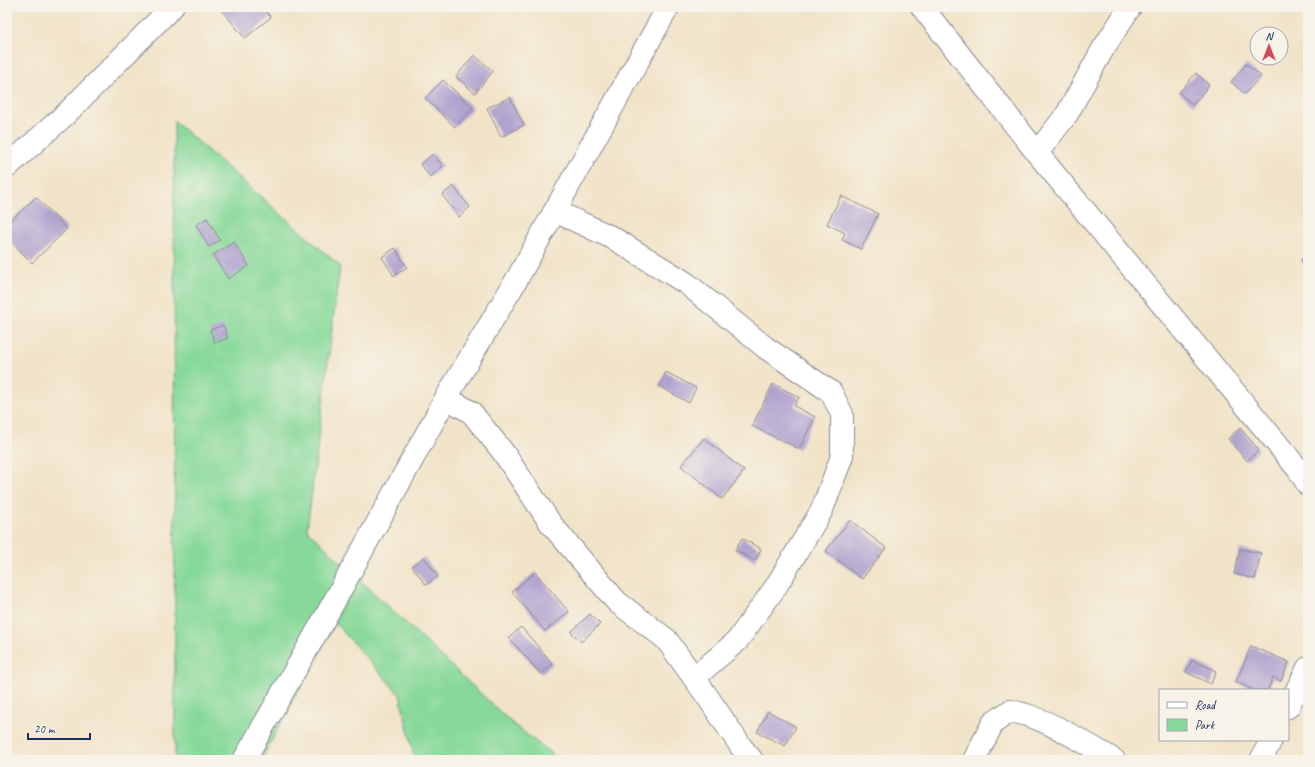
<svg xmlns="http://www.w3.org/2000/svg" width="1315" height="767" viewBox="0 0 1315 767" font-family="Caveat,sans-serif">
<rect width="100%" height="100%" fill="#f7f3e8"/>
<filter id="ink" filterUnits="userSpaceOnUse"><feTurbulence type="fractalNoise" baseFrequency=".025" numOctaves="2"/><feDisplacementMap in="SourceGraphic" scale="8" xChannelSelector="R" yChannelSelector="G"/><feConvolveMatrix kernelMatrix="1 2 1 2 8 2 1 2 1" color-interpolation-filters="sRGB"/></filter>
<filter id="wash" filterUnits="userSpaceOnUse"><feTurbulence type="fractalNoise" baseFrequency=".012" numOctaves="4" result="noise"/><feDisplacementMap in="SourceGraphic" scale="16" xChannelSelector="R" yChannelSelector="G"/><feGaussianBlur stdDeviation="0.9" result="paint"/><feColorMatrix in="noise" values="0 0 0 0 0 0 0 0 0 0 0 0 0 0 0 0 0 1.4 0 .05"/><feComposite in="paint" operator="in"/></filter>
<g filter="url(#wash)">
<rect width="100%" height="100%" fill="#f1e3c7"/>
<path fill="#87d99a" stroke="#51847c" d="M174,121L340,266L307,530L514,725L560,760H418L414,756L400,695L335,623L261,760H175Z"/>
<g id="blocks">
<g fill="#b0a3cf">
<path d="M219,7H261L271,17L245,38Z"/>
<path d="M474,55L493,71L475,93L456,77Z"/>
<path d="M1246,64L1261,76L1245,94L1231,82Z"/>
<path d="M1196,73L1209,85L1193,105L1179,93Z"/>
<path d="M443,80L473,108L455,127L425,98Z"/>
<path d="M510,97L524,125L501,137L487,108Z"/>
<path d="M433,154L443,166L430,177L420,164Z"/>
<path d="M453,186L470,207L459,217L442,195Z"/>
<path d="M841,196L878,214L861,249L842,240L845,233L827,224Z"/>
<path d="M36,197L67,229L32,263L7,237V224Z"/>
<path d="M207,218L220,240L209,247L196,225Z"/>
<path d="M234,242L249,266L228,279L213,255Z"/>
<path d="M395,248L407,267L394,276L382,257Z"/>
<path d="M1308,255V271L1301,260Z"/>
<path d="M223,325L228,338L215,343L210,330Z"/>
<path d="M666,372L696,388L689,403L659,386Z"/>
<path d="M773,384L799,397L794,406L815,417L799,449L752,426Z"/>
<path d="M1240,428L1259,450L1247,461L1228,439Z"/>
<path d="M704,438L744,471L722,499L681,466Z"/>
<path d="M850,520L886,548L862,579L826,551Z"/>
<path d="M742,538L761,549L755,561L735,550Z"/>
<path d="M1240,549L1261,553L1255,579L1234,574Z"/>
<path d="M424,557L438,576L426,585L412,566Z"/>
<path d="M535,572L569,612L545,631L512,592Z"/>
<path d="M590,614L600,624L581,642L571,632Z"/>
<path d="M521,627L553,664L541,674L509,638Z"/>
<path d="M1251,646L1289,662L1281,681L1273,677L1268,690H1254L1236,682Z"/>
<path d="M1192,660L1216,671L1211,684L1186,672Z"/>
<path d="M768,711L796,727L785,746L757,732Z"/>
</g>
</g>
</g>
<g filter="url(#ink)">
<use href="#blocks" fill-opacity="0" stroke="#868992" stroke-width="1"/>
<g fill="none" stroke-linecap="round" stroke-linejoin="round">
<defs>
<g id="minor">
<path d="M922,7L1037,153L1298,469L1308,485"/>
<path d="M1037,153L1067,114L1103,49L1130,7"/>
<path d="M7,167L66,114L172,7"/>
<path d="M555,211L613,238L686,283L766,348L831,392L842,414V456L822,510L775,588L737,641L694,678"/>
<path d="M446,398L471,412L503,452L551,524L617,602L666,639L707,696L742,748L752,760"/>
<path d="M1288,707L1308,668"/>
<path d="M244,760L335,600L446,398L517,279L668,7"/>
<path d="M974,760L993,723L1010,711C1043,716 1085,743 1114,760"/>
<path d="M1261,760L1271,740"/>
</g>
</defs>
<use href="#minor" stroke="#868992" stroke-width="24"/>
<use href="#minor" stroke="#fff" stroke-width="22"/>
</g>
</g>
<rect width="1315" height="767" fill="none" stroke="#f7f3e8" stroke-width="24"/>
<rect x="1159" y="689" width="130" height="52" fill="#f7f3e8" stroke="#9fa5b1"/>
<rect x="1167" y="702" width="20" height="6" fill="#ffffff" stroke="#9fa5b1"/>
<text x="1195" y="709" font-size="12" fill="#1b2f5e">Road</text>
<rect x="1167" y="719" width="20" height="12" fill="#87d99a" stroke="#9fa5b1"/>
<text x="1195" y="729" font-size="12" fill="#1b2f5e">Park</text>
<g transform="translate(1269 46)"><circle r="19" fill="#f7f3e8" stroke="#9fa5b1"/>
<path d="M0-3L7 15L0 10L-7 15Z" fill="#d1495b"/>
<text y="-6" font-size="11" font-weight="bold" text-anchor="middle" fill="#1b2f5e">N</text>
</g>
<path d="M28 733v6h62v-6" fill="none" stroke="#1b2f5e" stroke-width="2"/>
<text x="34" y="733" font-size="12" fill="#1b2f5e" stroke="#f7f3e8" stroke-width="3" paint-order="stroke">20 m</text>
</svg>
